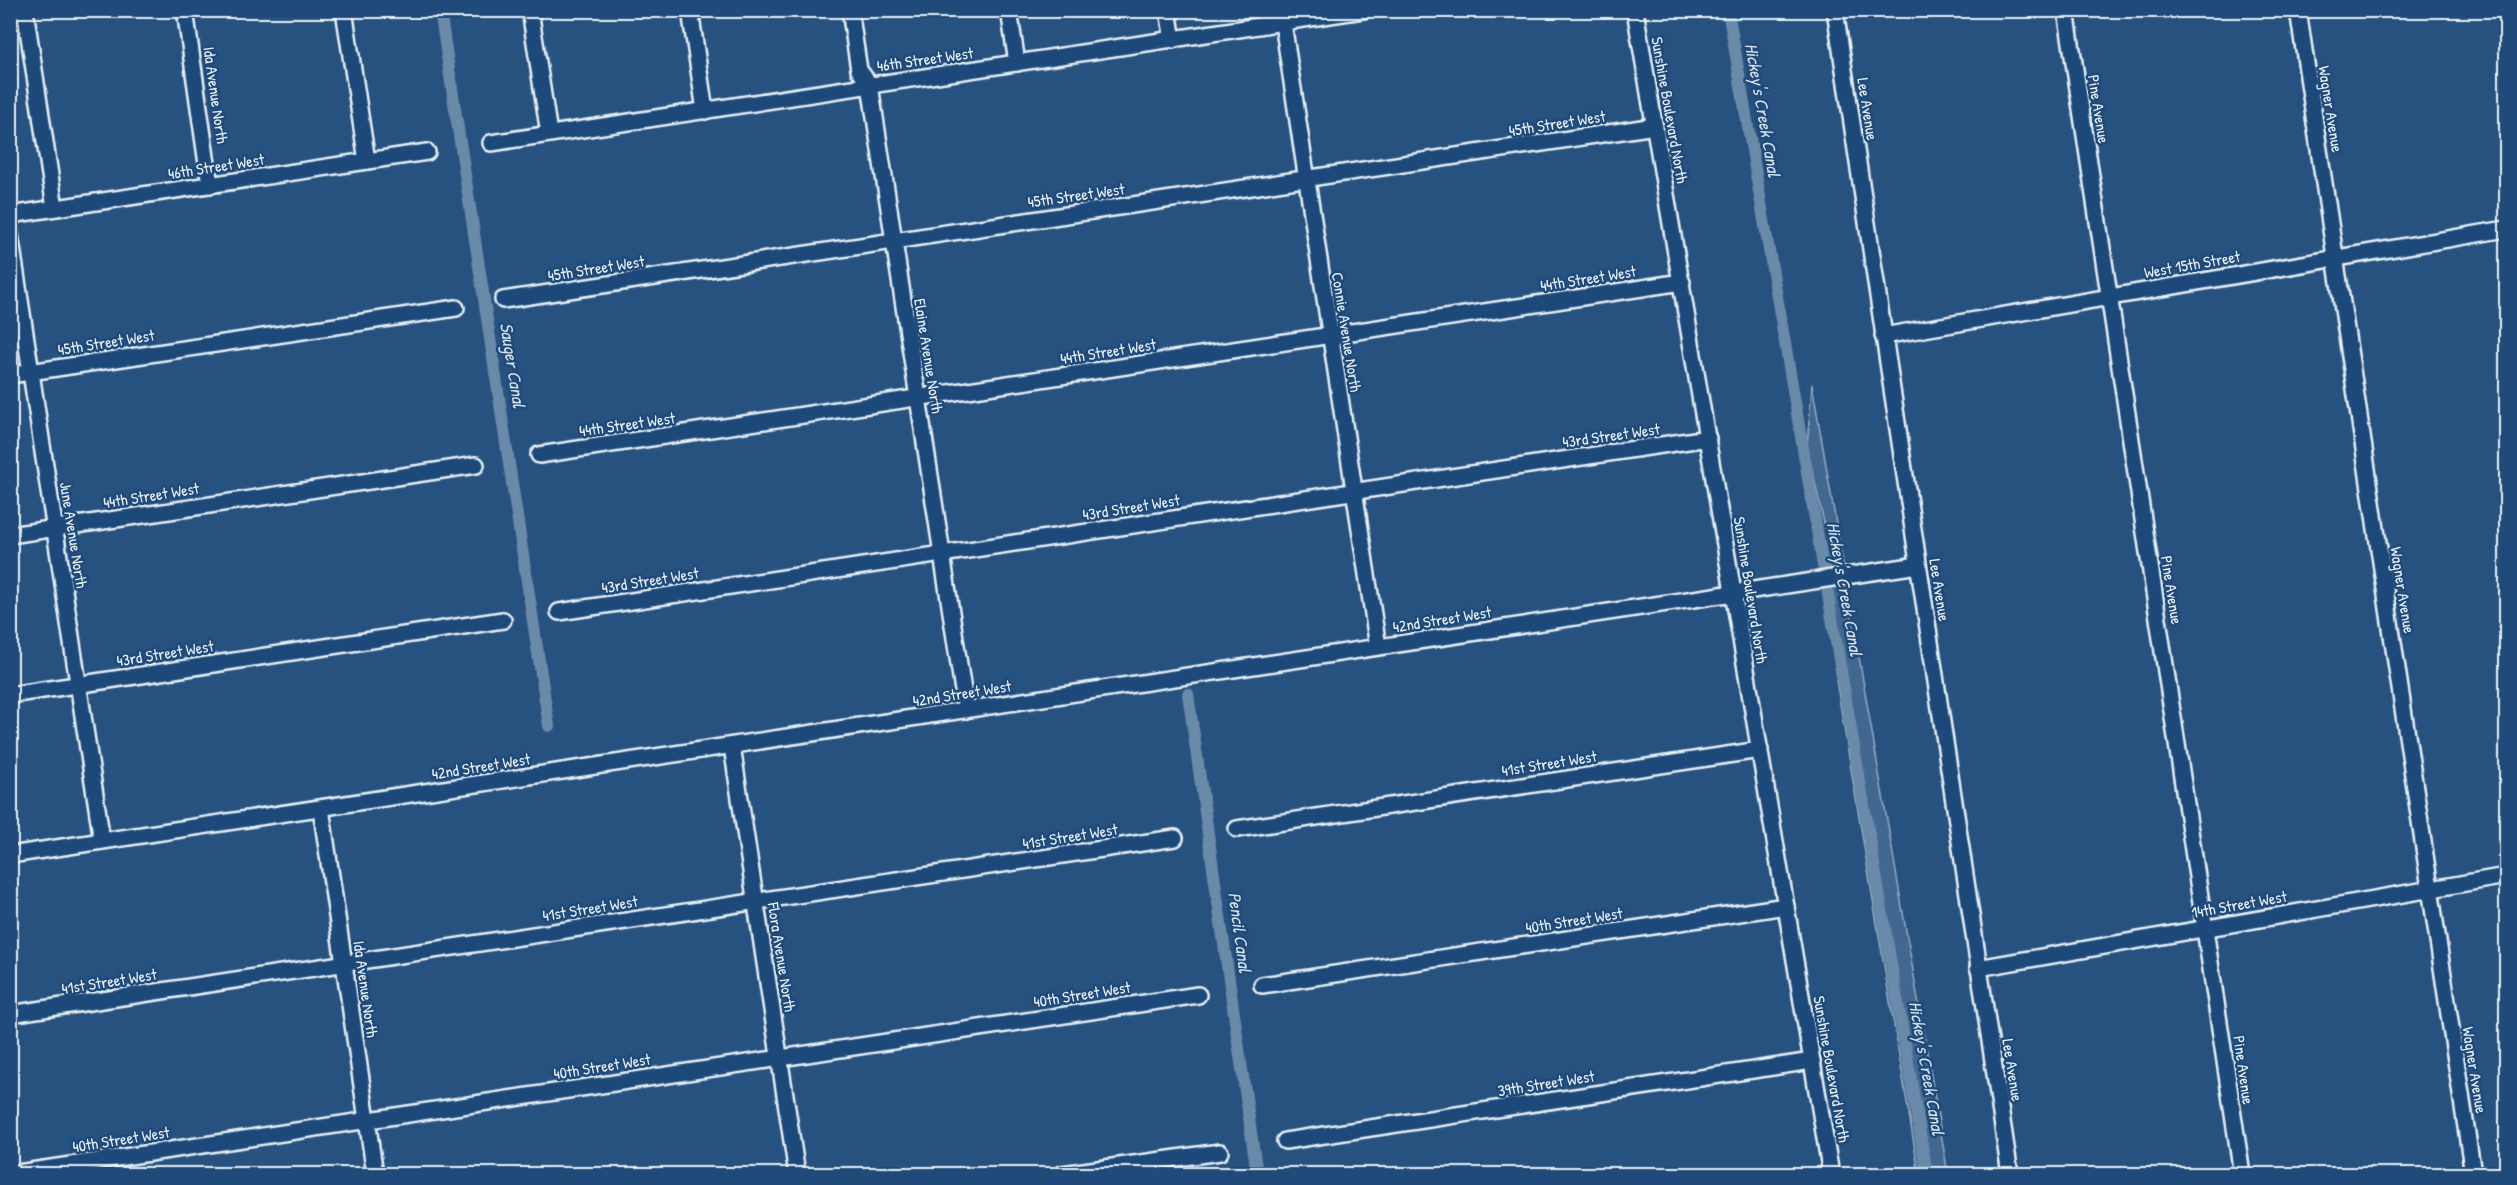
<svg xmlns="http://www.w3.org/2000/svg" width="2517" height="1185" viewBox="0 0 2517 1185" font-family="'Patrick Hand',sans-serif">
<rect width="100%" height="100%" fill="#27517f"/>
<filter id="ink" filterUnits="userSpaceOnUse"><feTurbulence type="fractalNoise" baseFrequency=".0167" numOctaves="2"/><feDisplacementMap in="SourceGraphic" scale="12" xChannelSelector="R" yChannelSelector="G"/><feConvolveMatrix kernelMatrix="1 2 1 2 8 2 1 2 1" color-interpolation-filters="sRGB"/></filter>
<g filter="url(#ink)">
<path fill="#436891" stroke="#96acc4" stroke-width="1.5" d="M1812,384L1948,1174H1919L1836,680L1839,669L1828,541L1807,447Z"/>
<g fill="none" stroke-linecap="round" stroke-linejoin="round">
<g stroke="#6b8aaa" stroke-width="12">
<path d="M440,10L549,726"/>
<path d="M1728,10L1927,1174"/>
<path d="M1188,694L1257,1174"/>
</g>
<defs>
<g id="minor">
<path d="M25,10L55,208"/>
<path d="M185,10L210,185"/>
<path d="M344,10L367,161"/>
<path d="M530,10L549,134"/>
<path d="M690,10L705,111"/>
<path d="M850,10L859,70L870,85L966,710"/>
<path d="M1009,10L1017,63"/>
<path d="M1168,10L1173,40"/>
<path d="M1635,10L1831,1174"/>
<path d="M1835,10L2010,1174"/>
<path d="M2066,10L2242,1174"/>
<path d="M2298,10L2473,1174"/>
<path d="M1283,23L1378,647"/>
<path d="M491,143L1363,10"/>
<path d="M10,215L427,152"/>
<path d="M10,234L102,841"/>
<path d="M503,300L1655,126"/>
<path d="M1883,336L2506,229"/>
<path d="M10,375L456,308"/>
<path d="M539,455L1682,282"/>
<path d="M10,535L476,465"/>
<path d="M559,612L1708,438"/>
<path d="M10,695L503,620"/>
<path d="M732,746L797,1174"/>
<path d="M321,808L375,1174"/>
<path d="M1237,829L1760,750"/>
<path d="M10,855L1918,565"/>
<path d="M1978,968L2506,876"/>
<path d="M1262,985L1786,906"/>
<path d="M10,1014L1175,838"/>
<path d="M1285,1141L1812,1061"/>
<path d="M11,1174L1198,995"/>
<path d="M1062,1174L1220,1152"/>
</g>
</defs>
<use href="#minor" stroke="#e8f1f8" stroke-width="20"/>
<use href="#minor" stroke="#1f4a7a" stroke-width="15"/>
</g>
</g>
<g text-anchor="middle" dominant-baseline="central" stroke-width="5" stroke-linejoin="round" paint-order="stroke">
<g font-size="16" fill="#e8f1f8" stroke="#1f4a7a">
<text transform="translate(925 59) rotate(-8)">46th Street West</text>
<text transform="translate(216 95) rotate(82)">Ida Avenue North</text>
<text transform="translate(1868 109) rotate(81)">Lee Avenue</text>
<text transform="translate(2099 109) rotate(81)">Pine Avenue</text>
<text transform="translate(2331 109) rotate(81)">Wagner Avenue</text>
<text transform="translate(1670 110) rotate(80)">Sunshine Boulevard North</text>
<text transform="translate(1557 123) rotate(-9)">45th Street West</text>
<text transform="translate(216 166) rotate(-9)">46th Street West</text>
<text transform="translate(1076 195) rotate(-8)">45th Street West</text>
<text transform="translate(2192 264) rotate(-10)">West 15th Street</text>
<text transform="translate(596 268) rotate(-9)">45th Street West</text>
<text transform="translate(1588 278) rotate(-9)">44th Street West</text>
<text transform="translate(1347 332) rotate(81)">Connie Avenue North</text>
<text transform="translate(106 342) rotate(-9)">45th Street West</text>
<text transform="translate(1108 351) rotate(-9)">44th Street West</text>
<text transform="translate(929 356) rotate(81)">Elaine Avenue North</text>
<text transform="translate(627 424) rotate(-8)">44th Street West</text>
<text transform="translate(1611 435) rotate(-8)">43rd Street West</text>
<text transform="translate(151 495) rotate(-9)">44th Street West</text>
<text transform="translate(1131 507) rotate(-9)">43rd Street West</text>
<text transform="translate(74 535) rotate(81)">June Avenue North</text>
<text transform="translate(650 580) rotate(-9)">43rd Street West</text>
<text transform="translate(1751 590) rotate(81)">Sunshine Boulevard North</text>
<text transform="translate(1940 590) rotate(81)">Lee Avenue</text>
<text transform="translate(2172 590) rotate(81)">Pine Avenue</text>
<text transform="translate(2403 590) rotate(81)">Wagner Avenue</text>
<text transform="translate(1442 619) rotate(-9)">42nd Street West</text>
<text transform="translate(165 653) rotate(-9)">43rd Street West</text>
<text transform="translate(962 693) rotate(-9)">42nd Street West</text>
<text transform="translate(1549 763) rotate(-9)">41st Street West</text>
<text transform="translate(481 766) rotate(-9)">42nd Street West</text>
<text transform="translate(1070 836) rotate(-9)">41st Street West</text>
<text transform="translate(2239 904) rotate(-10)">14th Street West</text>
<text transform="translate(590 908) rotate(-9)">41st Street West</text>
<text transform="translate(1574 920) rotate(-9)">40th Street West</text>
<text transform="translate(782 957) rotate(81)">Flora Avenue North</text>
<text transform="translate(109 981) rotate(-9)">41st Street West</text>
<text transform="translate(366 989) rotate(82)">Ida Avenue North</text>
<text transform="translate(1082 994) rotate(-9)">40th Street West</text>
<text transform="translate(602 1066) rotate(-9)">40th Street West</text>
<text transform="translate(1832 1069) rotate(80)">Sunshine Boulevard North</text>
<text transform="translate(2013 1070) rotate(81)">Lee Avenue</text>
<text transform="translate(2244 1070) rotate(82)">Pine Avenue</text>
<text transform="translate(2475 1070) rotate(81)">Wagner Avenue</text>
<text transform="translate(1546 1083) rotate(-9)">39th Street West</text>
<text transform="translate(121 1139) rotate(-9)">40th Street West</text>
</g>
<g font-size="18" font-style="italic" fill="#d5e2ec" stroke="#1f4a7a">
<text transform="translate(1763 110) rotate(80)">Hickey's Creek Canal</text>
<text transform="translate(513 365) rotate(81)">Sauger Canal</text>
<text transform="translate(1845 589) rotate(80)">Hickey's Creek Canal</text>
<text transform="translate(1240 932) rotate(82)">Pencil Canal</text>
<text transform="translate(1927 1068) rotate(80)">Hickey's Creek Canal</text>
</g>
</g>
<rect width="2517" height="1185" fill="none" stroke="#1f4a7a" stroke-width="36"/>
<rect x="18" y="18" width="2481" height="1149" fill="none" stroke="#e8f1f8" stroke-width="2" filter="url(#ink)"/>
</svg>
